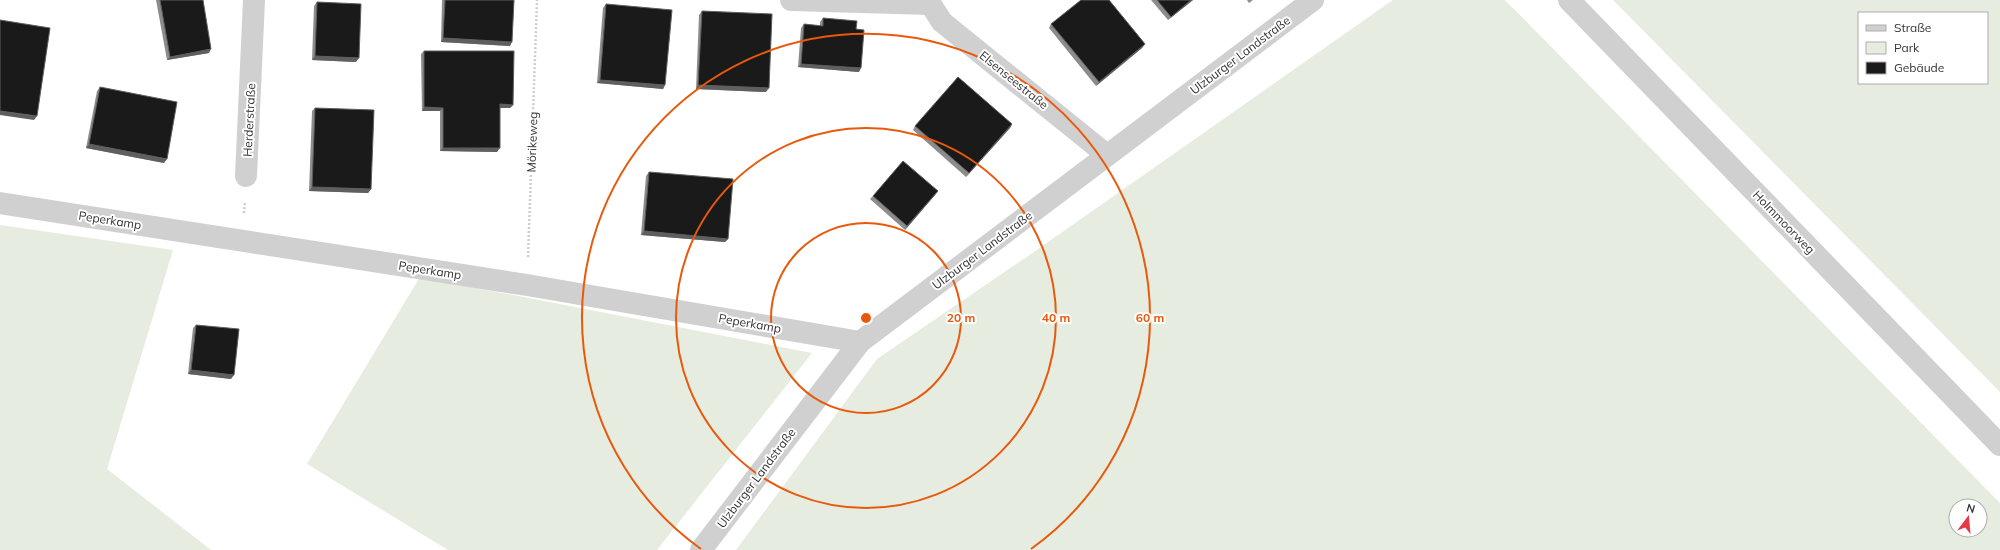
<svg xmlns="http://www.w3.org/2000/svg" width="2000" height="550" viewBox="0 0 2000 550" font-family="Mulish,sans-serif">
<rect width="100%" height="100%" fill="#fff"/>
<g fill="#e6ecdf" fill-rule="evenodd">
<path d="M1393,0H1505L2000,503V550H736L877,359L1031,254ZM1956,506H1980V530H1956Z"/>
<path d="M1613,0H2000V392ZM1859,13H1987V83H1859Z"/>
<path d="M0,225L173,250L107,469L211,550H0Z"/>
<path d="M420,277L812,353L657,550H448L307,464Z"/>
</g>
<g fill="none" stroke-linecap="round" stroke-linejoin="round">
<g stroke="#cdcdcd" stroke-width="2.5" stroke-dasharray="2 2" stroke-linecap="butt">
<path d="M244,213L245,202"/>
<path d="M528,257L537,0"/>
</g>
<g stroke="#d0d0d0" stroke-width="22">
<path d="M791,0L930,4"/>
<path d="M928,0L942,22L1107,155"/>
<path d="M1569,0L2000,445"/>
<path d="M246,176L254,0"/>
<path d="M0,203L527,285L860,342"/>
<path d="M701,550L860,342L1313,0"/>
</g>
</g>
<g fill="#8c8c8c">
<path d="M156,0H203L209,53L167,60Z"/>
<path d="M442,0H514L510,46L441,42Z"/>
<path d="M1151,0H1193L1168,20Z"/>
<path d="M1247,0H1253L1249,3Z"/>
<path d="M317,2L356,62L312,60L314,6Z"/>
<path d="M606,4L665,85L663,89L597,83L603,8Z"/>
<path d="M702,11L766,92L696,89L699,15Z"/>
<path d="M823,18L856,29L859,72L798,67L801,28L804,24L820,26V22Z"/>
<path d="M1051,24L1145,44L1142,48L1096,86L1049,28Z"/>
<path d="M424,51L513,105L510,108H500L497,152L440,151V111H422L421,54Z"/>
<path d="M100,87L164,163L86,148L97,91Z"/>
<path d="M315,108L371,189L368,193L309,191L312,111Z"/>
<path d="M1012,124L1010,128L966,177L913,130L915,126Z"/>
<path d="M649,172L728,239L725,242L641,235L646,176Z"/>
<path d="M935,195L905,230L870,199L873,196Z"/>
<path d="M196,325L231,379L188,374L193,328Z"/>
</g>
<g fill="#5f5f5f">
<path d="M1191,0H1193L1168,20L1171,17Z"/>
<path d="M443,38L512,42L510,46L441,42Z"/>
<path d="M1145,44L1142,48L1096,86L1099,82Z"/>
<path d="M211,49L209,53L167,60L170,57Z"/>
<path d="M315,56L359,58L356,62L312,60Z"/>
<path d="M801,64L861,68L859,72L798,67Z"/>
<path d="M600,80L665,85L663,89L597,83Z"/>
<path d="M698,85L769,88L766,92L696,89Z"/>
<path d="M500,104L513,105L510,108H498Z"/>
<path d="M424,107L443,108L440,111H422Z"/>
<path d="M0,111L37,116L34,120L0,115Z"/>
<path d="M1012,124L1010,128L966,177L969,173Z"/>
<path d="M89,144L167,159L164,163L86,148Z"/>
<path d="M443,148H500L497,152L440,151Z"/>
<path d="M312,187L371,189L368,193L309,191Z"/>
<path d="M938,191L935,195L905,230L907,226Z"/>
<path d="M644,231L728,239L725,242L641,235Z"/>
<path d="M191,370L234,375L231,379L188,374Z"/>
</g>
<g fill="#1a1a1a" stroke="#5f5f5f">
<path d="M160,0H203L211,49L170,57Z"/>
<path d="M445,0H514L512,42L443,38Z"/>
<path d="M1081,0H1109L1145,44L1099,82L1051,24Z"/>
<path d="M1157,0H1191L1171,17Z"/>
<path d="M317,2L361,4L359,58L315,56Z"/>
<path d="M606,4L672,10L665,85L600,80Z"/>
<path d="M702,11L772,14L769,88L698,85Z"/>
<path d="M823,18L857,21L856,29L864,30L861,68L801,64L804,24L823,26Z"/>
<path d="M0,20L50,28L37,116L0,111Z"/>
<path d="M424,51H514L513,105L500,104V148H443V108L424,107Z"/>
<path d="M958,77L1012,124L969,173L915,126Z"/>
<path d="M100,87L177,102L167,159L89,144Z"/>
<path d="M315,108L374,110L371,189L312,187Z"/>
<path d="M903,161L938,191L907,226L873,196Z"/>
<path d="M649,172L733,179L728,239L644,231Z"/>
<path d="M196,325L239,329L234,375L191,370Z"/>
</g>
<g fill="none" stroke="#e8590c" stroke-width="2">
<circle cx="866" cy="318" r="95"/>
<circle cx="866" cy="318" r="190"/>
<path d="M701 549A284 284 0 1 1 1031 549"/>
</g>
<g text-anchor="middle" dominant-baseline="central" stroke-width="4" stroke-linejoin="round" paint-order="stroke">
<g font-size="12" fill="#333" stroke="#fff">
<text transform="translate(1240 55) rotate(-37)">Ulzburger Landstraße</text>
<text transform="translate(1014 80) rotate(39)">Elsenseestraße</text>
<text transform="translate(249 120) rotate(-87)">Herderstraße</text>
<text transform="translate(532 142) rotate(-88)">Mörikeweg</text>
<text transform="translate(110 220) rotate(9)">Peperkamp</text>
<text transform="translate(1784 222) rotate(46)">Holmmoorweg</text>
<text transform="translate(982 250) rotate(-37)">Ulzburger Landstraße</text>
<text transform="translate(430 270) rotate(9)">Peperkamp</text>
<text transform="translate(750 323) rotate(10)">Peperkamp</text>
<text transform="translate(756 478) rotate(-53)">Ulzburger Landstraße</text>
</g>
</g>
<circle cx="866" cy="318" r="6" fill="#e8590c" stroke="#fff" stroke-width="2"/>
<g font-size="12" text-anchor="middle" font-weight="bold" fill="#e8590c" stroke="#fff" stroke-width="4" stroke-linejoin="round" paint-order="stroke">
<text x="961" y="322">20 m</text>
<text x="1056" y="322">40 m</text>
<text x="1150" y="322">60 m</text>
</g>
<rect x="1858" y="12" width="130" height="72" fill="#ffffff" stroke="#adadad"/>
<rect x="1866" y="25" width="20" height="6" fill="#d0d0d0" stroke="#adadad"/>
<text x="1894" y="32" font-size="12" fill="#333333">Straße</text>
<rect x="1866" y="42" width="20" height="12" fill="#e6ecdf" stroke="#adadad"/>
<text x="1894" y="52" font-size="12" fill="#333333">Park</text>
<rect x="1866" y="62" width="20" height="12" fill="#1a1a1a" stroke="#adadad"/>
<text x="1894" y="72" font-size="12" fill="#333333">Gebäude</text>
<g transform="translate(1968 518) rotate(16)"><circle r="19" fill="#ffffff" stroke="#adadad"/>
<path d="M0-3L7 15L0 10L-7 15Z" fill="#e63946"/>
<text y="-6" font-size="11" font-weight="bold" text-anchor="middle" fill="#333333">N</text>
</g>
</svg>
